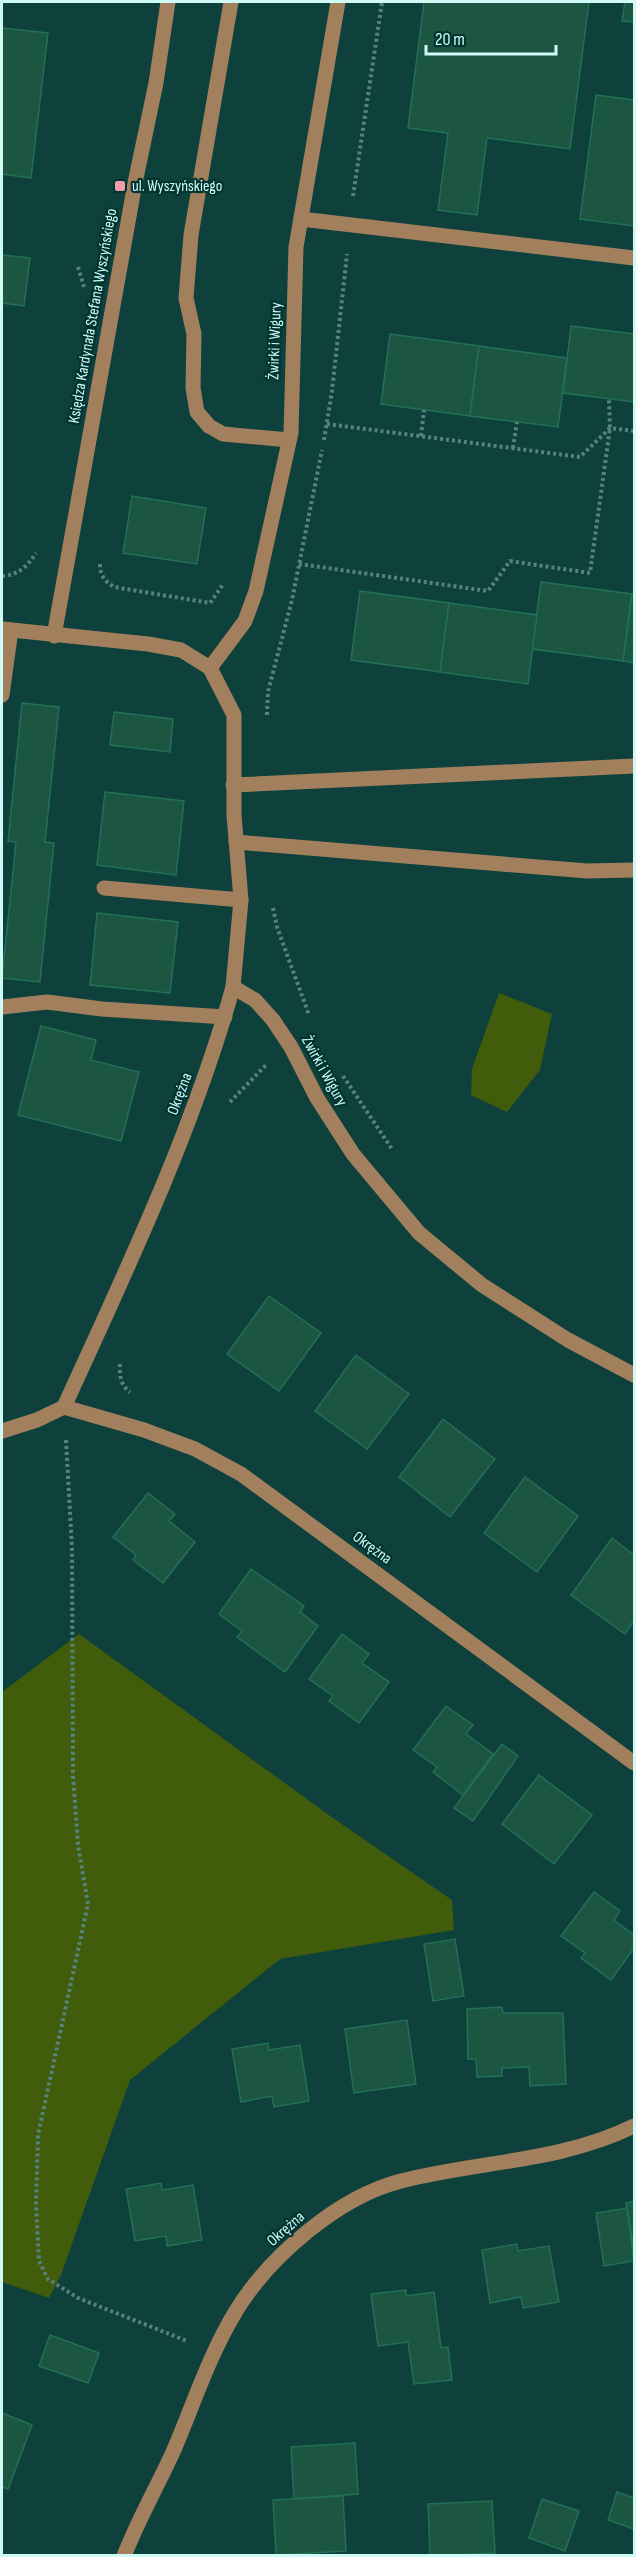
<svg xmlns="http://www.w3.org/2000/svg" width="636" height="2557" viewBox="0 0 636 2557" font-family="'Sofia Sans Condensed',sans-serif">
<rect width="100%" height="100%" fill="#0e403c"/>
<g fill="#415c0b">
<path d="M499,993L552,1014L540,1070L507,1112L471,1095L472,1069Z"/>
<path d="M79,1634L333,1818L452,1900L454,1930L280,1959L130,2080L61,2275L49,2298L2,2282V1692Z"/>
</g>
<g fill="#1c5642" stroke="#227056" stroke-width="1.5">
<path d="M424,2H589L570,149L487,138L477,215L438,210L448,133L408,128Z"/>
<path d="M625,2H634V22L622,21Z"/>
<path d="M2,28L48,33L31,178L2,174Z"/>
<path d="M596,95L634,100V226L580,219Z"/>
<path d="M2,255L30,258L24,306L2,303Z"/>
<path d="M571,326L634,334V402L563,393Z"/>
<path d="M390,334L479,346L470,416L381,404Z"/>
<path d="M479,346L567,358L558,427L470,416Z"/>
<path d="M132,496L206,508L197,564L123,553Z"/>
<path d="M541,582L632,594L623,661L532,649Z"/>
<path d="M360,591L449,603L440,672L351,660Z"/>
<path d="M632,594L634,595V663L623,661Z"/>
<path d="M449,603L537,615L528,684L440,672Z"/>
<path d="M22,703L59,707L45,842L54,843L40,982L2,978L16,842L8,841Z"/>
<path d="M114,712L173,719L170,752L110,745Z"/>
<path d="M105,792L184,801L176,875L97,865Z"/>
<path d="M97,913L178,922L170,993L90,985Z"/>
<path d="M41,1026L96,1040L91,1060L139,1072L121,1141L18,1115Z"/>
<path d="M269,1296L321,1333L279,1391L227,1354Z"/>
<path d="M356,1355L409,1394L367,1449L315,1411Z"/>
<path d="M443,1419L495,1459L450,1517L399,1477Z"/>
<path d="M525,1477L578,1516L537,1572L484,1533Z"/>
<path d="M148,1493L175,1514L169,1521L195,1542L163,1583L133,1560L136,1555L113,1537Z"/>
<path d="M612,1538L634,1555V1620L625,1634L571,1595Z"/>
<path d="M251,1569L304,1606L300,1612L318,1626L285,1672L237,1637L242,1631L219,1614Z"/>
<path d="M342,1634L369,1654L362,1663L389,1682L359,1723L329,1701L333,1696L309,1679Z"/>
<path d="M446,1706L473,1725L466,1734L493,1754L463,1795L433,1772L437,1767L413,1750Z"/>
<path d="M502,1744L518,1756L473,1821L454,1808Z"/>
<path d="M539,1775L592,1815L554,1864L502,1824Z"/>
<path d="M594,1892L620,1911L614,1920L634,1935V1948L611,1980L581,1958L585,1953L561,1936Z"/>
<path d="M455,1939L464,1996L433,2001L424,1944Z"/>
<path d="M502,2007L503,2013H563L566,2084L530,2086L529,2067L502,2068V2076L477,2077L476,2059H468L467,2009Z"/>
<path d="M407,2020L416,2084L354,2093L345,2029Z"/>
<path d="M268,2043L269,2050L300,2045L309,2101L274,2107L272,2096L241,2102L232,2049Z"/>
<path d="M161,2183L162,2190L193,2185L202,2240L167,2246L166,2236L135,2241L126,2189Z"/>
<path d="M634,2201V2250L626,2203Z"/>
<path d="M627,2208L634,2261L604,2266L596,2213Z"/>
<path d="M517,2244L518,2251L549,2246L559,2302L523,2308L521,2297L490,2303L482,2250Z"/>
<path d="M406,2290V2296L434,2292L441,2348L448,2347L452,2380L414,2384L408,2342L378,2346L371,2294Z"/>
<path d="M50,2335L99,2353L88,2383L39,2366Z"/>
<path d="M2,2413L32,2425L8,2489L2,2487Z"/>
<path d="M355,2443L358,2494L294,2499L291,2447Z"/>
<path d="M617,2492L634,2498V2529L608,2520Z"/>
<path d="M343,2496L346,2551L276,2555L273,2500Z"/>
<path d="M542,2499L579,2511L565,2551L529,2538Z"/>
<path d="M492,2501L495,2553L430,2556L428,2504Z"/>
</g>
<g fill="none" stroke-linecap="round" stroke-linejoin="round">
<g stroke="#558480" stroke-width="4" stroke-dasharray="3 3" stroke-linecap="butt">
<path d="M353,196L382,2"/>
<path d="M78,267L84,287"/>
<path d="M327,424L580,457L610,428L634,431"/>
<path d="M421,436L424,410"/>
<path d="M324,440L332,391L347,254"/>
<path d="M513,448L517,422"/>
<path d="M100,564C100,576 105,581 114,587L210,603L224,583"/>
<path d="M299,564L488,591L510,561L590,573L610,428L609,399"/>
<path d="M2,576C18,575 27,567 36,553"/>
<path d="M267,715L268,692L292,600L322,450"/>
<path d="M273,908L277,927L309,1015"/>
<path d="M343,1076L392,1149"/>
<path d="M230,1102L267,1064"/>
<path d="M120,1364C119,1375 121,1386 130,1392"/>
<path d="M66,1440L72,1548L73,1775L78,1845L88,1904L38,2135L36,2204L39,2261L48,2279L78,2298L187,2341"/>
</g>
<g stroke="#a2805d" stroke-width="15">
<path d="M231,2L191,235L186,298L194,334L193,388L197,412L209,426L223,434L289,440"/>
<path d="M338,2L296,247L291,433L256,591L245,621L210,668L234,715V815L241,900L233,987L255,1000L273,1020L291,1047L317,1098L353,1154L419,1233L482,1285L568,1340L634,1375"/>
<path d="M301,219L634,258"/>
<path d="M2,629L148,644L181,650L210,668"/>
<path d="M54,636L135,183L156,83L168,2"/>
<path d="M2,695L11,630"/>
<path d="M233,785L634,766"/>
<path d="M236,842L587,871L634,870"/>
<path d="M104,888L241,900"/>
<path d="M2,1007L47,1002L102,1009L225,1017"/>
<path d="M64,1407L144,1430L195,1449L241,1474L634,1763"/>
<path d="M2,1431L37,1420L64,1407C127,1269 192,1133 233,987"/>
<path d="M124,2556C138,2520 157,2487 173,2452C193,2406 209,2355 236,2311C269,2257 338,2197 401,2181C479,2161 561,2162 634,2126"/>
</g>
</g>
<rect fill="#f39aab" stroke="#013532" stroke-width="2" x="114" y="180" width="12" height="12" rx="3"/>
<g text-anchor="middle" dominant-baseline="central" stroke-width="4.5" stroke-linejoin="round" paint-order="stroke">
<g font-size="16" fill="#d0faf5" stroke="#013532" text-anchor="start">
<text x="132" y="186">ul. Wyszyńskiego</text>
</g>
<g font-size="16" fill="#d0faf5" stroke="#013532">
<text transform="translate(93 316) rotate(-80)">Księdza Kardynała Stefana Wyszyńskiego</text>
<text transform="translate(275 341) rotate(-88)">Żwirki i Wigury</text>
<text transform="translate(324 1071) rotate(61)">Żwirki i Wigury</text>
<text transform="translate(180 1094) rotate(-69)">Okrężna</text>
<text transform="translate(372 1548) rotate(36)">Okrężna</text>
<text transform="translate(286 2229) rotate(-41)">Okrężna</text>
</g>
</g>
<rect width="636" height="2557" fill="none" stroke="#d0faf5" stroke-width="6"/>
<path d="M426 45v9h130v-9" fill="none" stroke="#d0faf5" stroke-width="3"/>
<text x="435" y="45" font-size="18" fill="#d0faf5" stroke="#013532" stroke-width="4.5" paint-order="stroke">20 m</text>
</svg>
